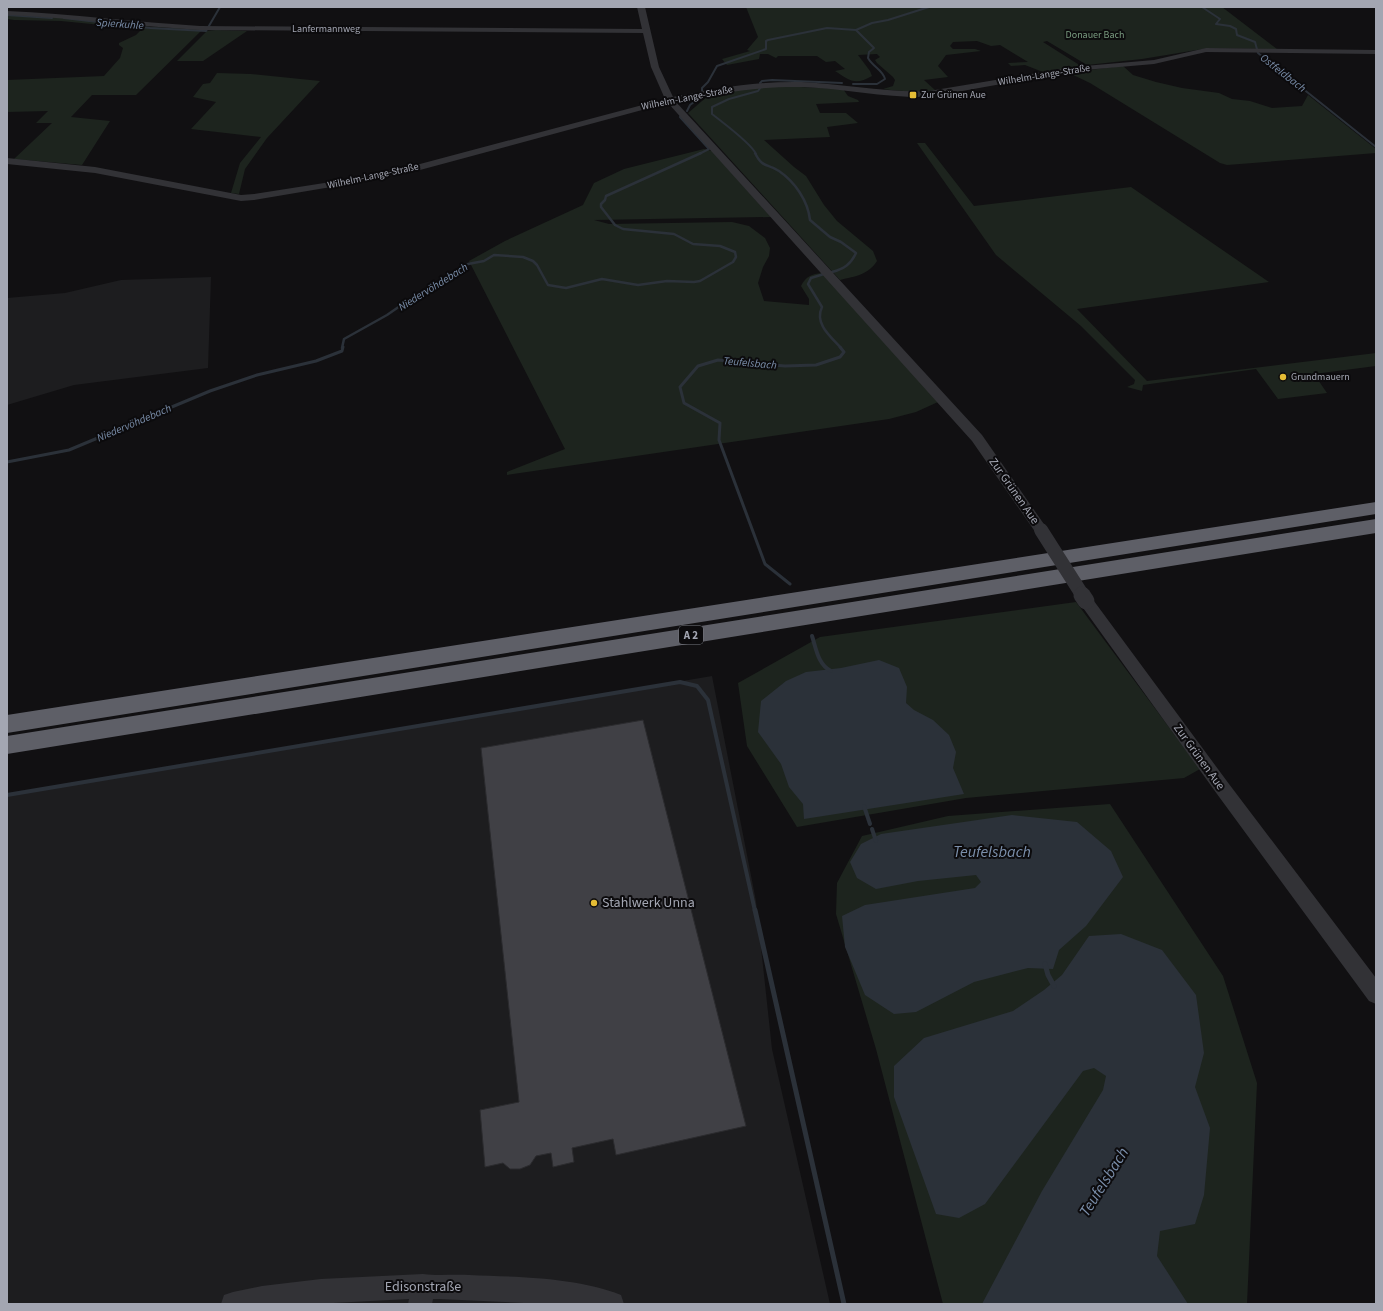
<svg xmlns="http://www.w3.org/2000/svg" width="1383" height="1311" viewBox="0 0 1383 1311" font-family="'Source Sans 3',sans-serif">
<rect width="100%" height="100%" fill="#111012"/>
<g fill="#1d1d1f">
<path d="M211,277L208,368L74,385L7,405V298L65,293L121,280Z"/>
<path d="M712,676L756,901L772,1049L830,1304H7V795Z"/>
</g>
<g fill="#1d241e">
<path d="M746,7H1222L1277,49L1209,48L1142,59L1087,65L1047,41L1043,42L1081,66L1043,72L1025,65L1011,66L1008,63L1028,62L1000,45L991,46L977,41L953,42L950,46L953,49H975L981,51L946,55L938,66L948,77L924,80L935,90C917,93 900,91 883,89L893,86L895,80L893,77L877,63L875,60L880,57L877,54L858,55L870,71L872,76C855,86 849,80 835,71L845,69L835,61L826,62L817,56H778L776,58L768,54H760L759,59L727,65L722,59L750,51L747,50L758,37Z"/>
<path d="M7,14L24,16L59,17L152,27L203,29L136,95H92L71,117L110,121L82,165L14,159L52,123H36L48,111L7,112V80L104,76L120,58L123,48L119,45V43L136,35L142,29L61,21L14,20L7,19Z"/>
<path d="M216,30L247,31L203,61H177L207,31Z"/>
<path d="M1123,66L1133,75L1156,82L1182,88L1219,93L1232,99L1250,101L1272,108L1302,106L1308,95L1376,149V153L1227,165L1220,163L1090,83L1069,73L1072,72Z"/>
<path d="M217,73L251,74L320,81L267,138L245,169L239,194L231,193L240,163L261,137L191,129L216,102L193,97L203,84L210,83Z"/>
<path d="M755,87H800L843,89L848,96L858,100L859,102L816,104L820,113H846L858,123L827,127L830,137L764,140L794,167L806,176L824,205L837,221L873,251L877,261C868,275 856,276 840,280L688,113L709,95Z"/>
<path d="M917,143H925L974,206L1131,187L1269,282L1077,309L1147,381L1376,353V366L1314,374L1327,393L1278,399L1256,369L1143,385L1142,391L1127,387L1134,384L1135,380L1081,326L996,255Z"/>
<path d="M704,149L712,151L771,217L594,220L609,224L732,222L749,226L765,238L770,248L769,256L763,267L758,283L764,301L809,305V299L801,286C806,276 812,274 822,273L938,402L916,412L889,419L507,475V472L565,449L469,261L505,241L583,205L594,183L624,169Z"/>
<path d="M1076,602L1200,769L1184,778L966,798L797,827L747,746L738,683L820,637Z"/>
<path d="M1110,804L1223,976L1257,1083L1247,1304H943L876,1049L836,914L837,883L862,836L948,816Z"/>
</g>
<g fill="#2b3139">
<path d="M879,660L899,668L907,687L906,703L914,710L933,720L949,735L956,752L953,768L964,794L804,819L803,804L789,787L781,764L758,732L761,701L786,681L806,672L841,668Z"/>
<path d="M1012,815L1077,822L1111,851L1123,877L1086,926L1059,950L1053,969L1028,968L974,982L916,1012L894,1014L865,995L845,947L842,916L865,905L975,888L981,882L976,875L918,881L876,889L857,878L850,862L861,844L881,834Z"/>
<path d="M1121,934L1162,950L1196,995L1204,1053L1195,1087L1210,1128L1204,1195L1195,1224L1160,1231L1157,1256L1188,1304H982L1042,1191L1103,1090L1106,1076L1094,1068L1083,1071L985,1204L959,1218L936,1214L894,1097V1066L924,1038L1013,1011L1044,990L1062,975L1089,936Z"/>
</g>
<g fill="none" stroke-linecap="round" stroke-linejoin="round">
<g stroke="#2b3139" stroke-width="2">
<path d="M1202,7L1220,19L1216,24L1230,26L1236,29L1237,35L1255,42L1258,53L1376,147"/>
<path d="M7,15L52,18"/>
<path d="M64,18L150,28L206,31L220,7"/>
<path d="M760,83L762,81L772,80L842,83"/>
<path d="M853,84H877L885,79C883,70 873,67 868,58L869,52L874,48L856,30"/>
<path d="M702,91V88L708,82L717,66L766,49V41L768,40L827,28L856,30L872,23L888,20L929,7"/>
<path d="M687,111L690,105L702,96"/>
<path d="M681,115L680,117L709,149L699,154"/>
<path d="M756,154C751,143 723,123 712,114V107L729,99L758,91L761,87"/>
</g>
<g stroke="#2b3139" stroke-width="2.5">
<path d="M755,153C763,169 767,163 779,171C795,182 808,201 810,220L830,237L841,242L856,253C851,264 844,269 832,272"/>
<path d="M824,274L811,278L808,284L822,307C814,324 831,337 841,348"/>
<path d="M342,348L344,339L387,315L413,297L468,264L484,261L494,255L523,257L533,261L537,265L548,285L566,288L602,279L638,285L667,281L694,282L700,281L733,262L736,257L735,252L720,246L693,244L674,234L623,229L615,225L601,207V204L605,200L606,196L701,153"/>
</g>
<g stroke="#2b3139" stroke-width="3">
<path d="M7,462L69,450L210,391L257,375L316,361L342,351L343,347"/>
<path d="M790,584L765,564L719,440L720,423L684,403L680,387L698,366L718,360L785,366L816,365L840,357L844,352L840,347"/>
</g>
<g stroke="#2b3139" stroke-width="4">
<path d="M812,636C816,648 818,665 831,671"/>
<path d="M7,795L680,682L697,686L708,700L755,911"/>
<path d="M864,806L870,824"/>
<path d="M872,829L876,841"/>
</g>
<g stroke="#2b3139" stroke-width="5">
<path d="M755,910L844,1304"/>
<path d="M1045,964L1048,975L1054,986"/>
</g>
</g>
<path fill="#404045" stroke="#2b2b2e" d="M643,720L746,1126L616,1155L613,1139L572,1148L574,1162L553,1167L551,1153L536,1156L530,1165L520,1169H510L503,1163L485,1167L480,1110L519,1102L481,748Z"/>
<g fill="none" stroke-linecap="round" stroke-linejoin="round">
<g fill="#323236" fill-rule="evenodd">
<path d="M637,7H645L659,67L673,97C716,88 758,81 802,82C844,84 887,93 929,91L1073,67L1154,60L1206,48L1376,50V54L1206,52L1154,64L1073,71L929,97C887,98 845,89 804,87C760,86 719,93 676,102L982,435L1048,530L1046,533L1041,535L1036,533L972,441L668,103L420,170L337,186L254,200L241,201L95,173L7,164V158L95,167L241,195L254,194L337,181L420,164L665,99L651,67L643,33L200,30C136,26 72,18 7,15V11C72,14 136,22 200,26L642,29Z"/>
<path d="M1086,596L1091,597L1229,784L1376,978V1004L1369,1001L1217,794L1081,605L1078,601L1081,597Z"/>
<path d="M423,1274C438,1276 454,1274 469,1275C517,1277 576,1277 621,1295L624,1304H545L439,1299H433L432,1304H408L409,1299L314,1304H221L224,1295L233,1292L262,1286L321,1279Z"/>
</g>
<g fill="#5e5f67" fill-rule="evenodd">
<path d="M1376,502V514L7,733V715Z"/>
<path d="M1376,519V533L7,754V736Z"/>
</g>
<path stroke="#323236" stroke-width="14" d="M1041,530L1083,596"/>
<path stroke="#323236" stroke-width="17" d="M1082,595L1086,601"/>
</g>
<g fill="#e5bd35" stroke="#0c0b0d" stroke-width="1.5">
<rect x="909" y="91" width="8" height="8" rx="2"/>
<circle cx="1283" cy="377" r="4"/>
<circle cx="594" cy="903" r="4"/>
</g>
<g text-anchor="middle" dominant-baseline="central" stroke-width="4" stroke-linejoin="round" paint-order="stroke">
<g font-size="10" fill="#a3a6b2" stroke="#0c0b0d">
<text x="326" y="29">Lanfermannweg</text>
<text transform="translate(1044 75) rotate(-9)">Wilhelm-Lange-Straße</text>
<text transform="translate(687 98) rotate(-11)">Wilhelm-Lange-Straße</text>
<text transform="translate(373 176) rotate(-12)">Wilhelm-Lange-Straße</text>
</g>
<g font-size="10" fill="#7a9c80" stroke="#0c0b0d">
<text x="1095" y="35">Donauer Bach</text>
</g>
<g font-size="10" fill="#a3a6b2" stroke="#0c0b0d" text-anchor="start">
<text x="921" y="95">Zur Grünen Aue</text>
<text x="1291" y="377">Grundmauern</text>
</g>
<g font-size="11" font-style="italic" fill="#7b8fab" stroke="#0c0b0d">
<text transform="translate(120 24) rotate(4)">Spierkuhle</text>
<text transform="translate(1283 73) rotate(38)">Ostfeldbach</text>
<text transform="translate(433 287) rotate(-32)">Niedervöhdebach</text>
<text transform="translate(750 363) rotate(5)">Teufelsbach</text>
<text transform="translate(134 423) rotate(-23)">Niedervöhdebach</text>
</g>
<rect fill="#0c0b0d" stroke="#767880" stroke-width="1" x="679" y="626" width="24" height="18" rx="3"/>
<g font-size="11" font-weight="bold" fill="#a3a6b2">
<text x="691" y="635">A 2</text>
</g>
<g font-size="12" fill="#a3a6b2" stroke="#0c0b0d">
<text transform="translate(1014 491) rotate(55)">Zur Grünen Aue</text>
<text transform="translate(1199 757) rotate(54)">Zur Grünen Aue</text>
</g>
<g font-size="14" fill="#a3a6b2" stroke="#0c0b0d" text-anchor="start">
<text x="602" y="903">Stahlwerk Unna</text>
</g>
<g font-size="14" fill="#a3a6b2" stroke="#0c0b0d">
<text x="423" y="1287">Edisonstraße</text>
</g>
<g font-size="16" font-style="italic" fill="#7b8fab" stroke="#0c0b0d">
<text x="992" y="852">Teufelsbach</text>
<text transform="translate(1104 1182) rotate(-58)">Teufelsbach</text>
</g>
</g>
<rect width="1383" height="1311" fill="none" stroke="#a3a6b2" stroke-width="16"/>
</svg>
